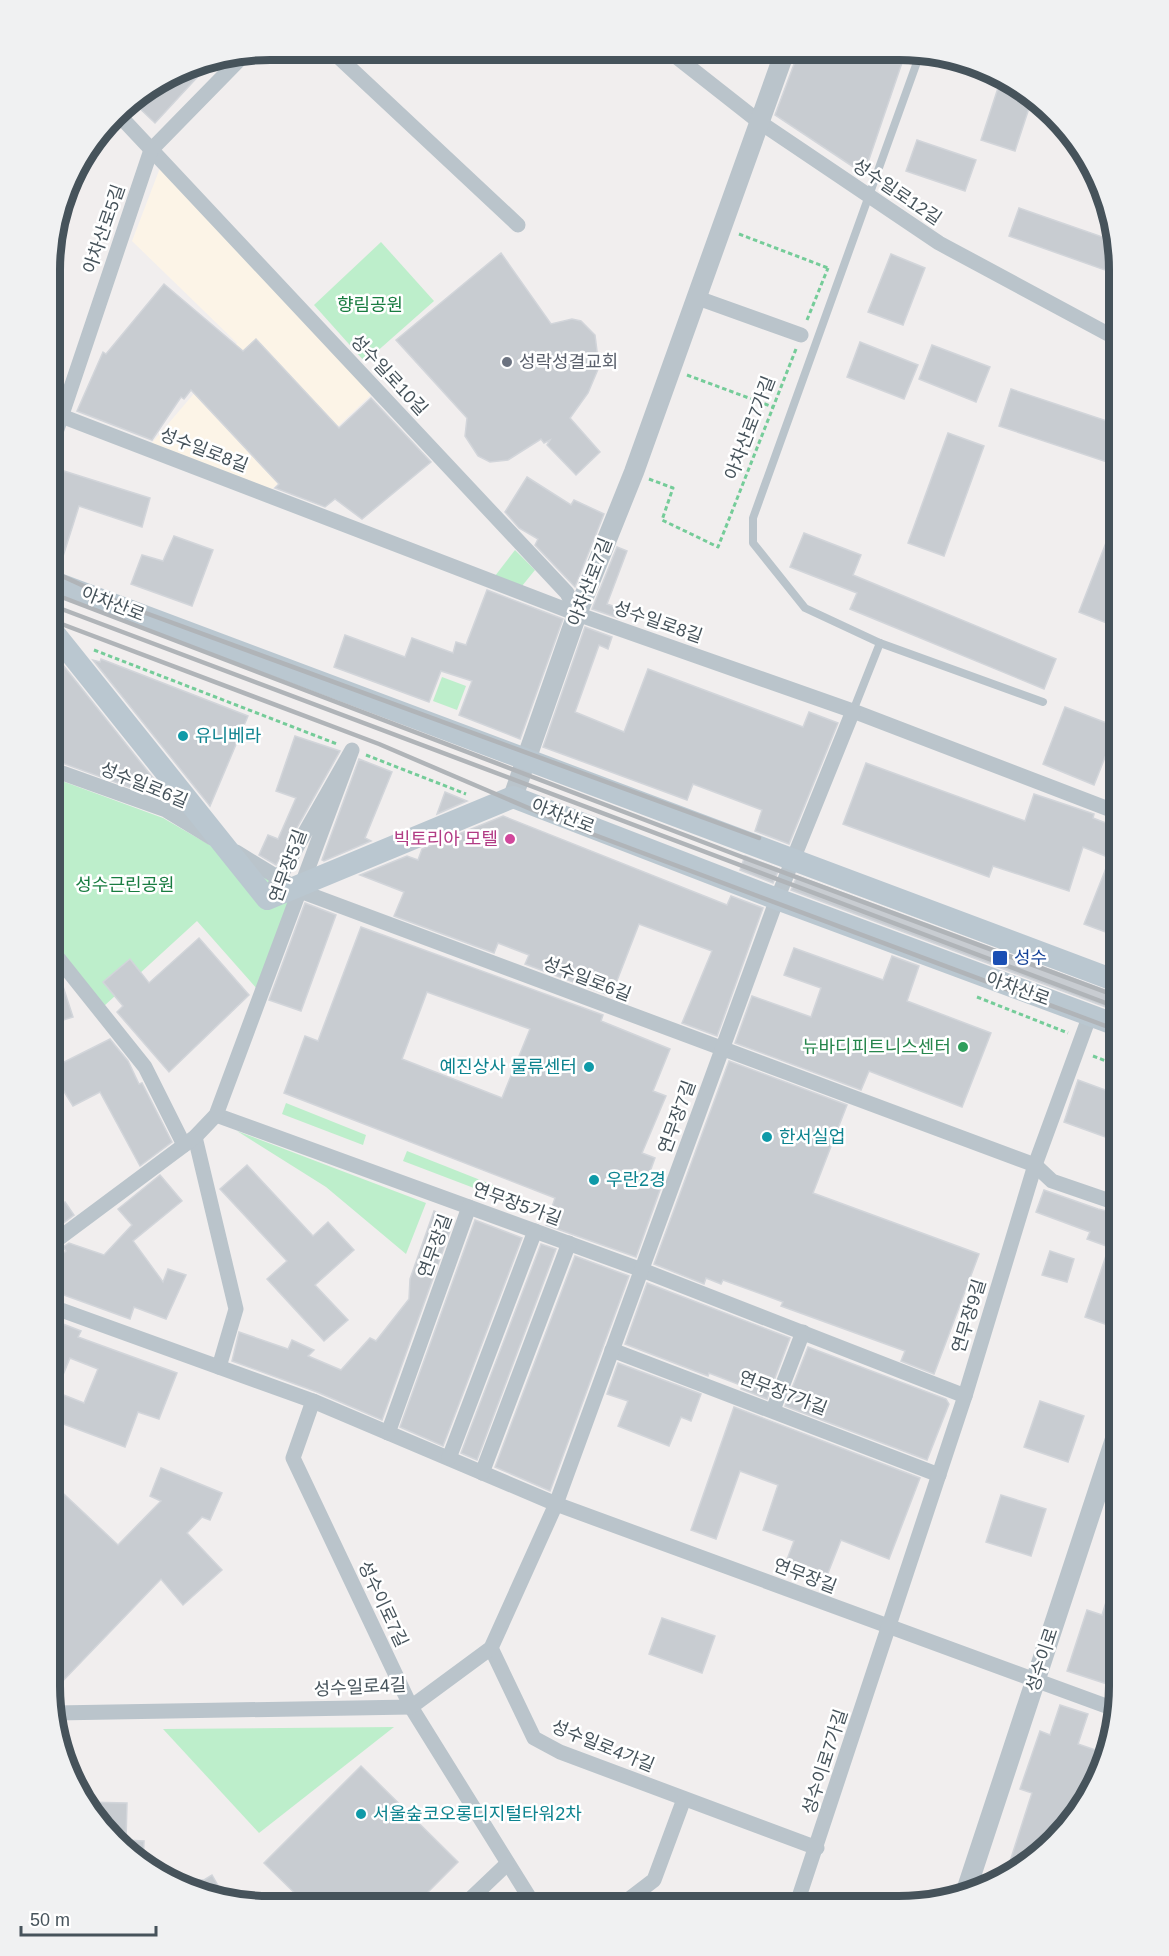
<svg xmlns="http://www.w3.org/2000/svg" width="1169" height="1956" viewBox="0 0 1169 1956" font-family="Arial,'Noto Sans KR',sans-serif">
<rect width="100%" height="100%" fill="#f1eeee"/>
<path fill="#fcf4e7" d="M160,168L373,393L272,489L151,444L237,343L132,241Z"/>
<g fill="#bdeecb">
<path d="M381,242L434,301L365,362L314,305Z"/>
<path d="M515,550L535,570L522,586L495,576Z"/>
<path d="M442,677L466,686L457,710L433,701Z"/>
<path d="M51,777L163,818L293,893L258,990L197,921L104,1006L50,937Z"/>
<path d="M286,1103L366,1135L363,1145L282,1114Z"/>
<path d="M237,1131L426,1203L406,1254L326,1187Z"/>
<path d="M407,1151L516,1194L513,1203L403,1161Z"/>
<path d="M394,1727L259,1833L163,1729Z"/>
</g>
<g fill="#c8ccd1" stroke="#d2d5da" stroke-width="1.5" fill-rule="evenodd">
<path d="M799,51H906L864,174L775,115Z"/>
<path d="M194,65L202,72L155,123L133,102L141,94L186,66Z"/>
<path d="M999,85L1033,96L1015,151L981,140Z"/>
<path d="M917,140L976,160L965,191L906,171Z"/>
<path d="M1019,208L1114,241L1119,275L1009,236Z"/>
<path d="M501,253L551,324L572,319L581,321L595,335L599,367L588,393L570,418L600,452L576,475L547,445L550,440L544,443L541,439L508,460L490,462L478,456L465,436L467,418L396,340Z"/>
<path d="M891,254L925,268L903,325L868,312Z"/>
<path d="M164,284L243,351L256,339L339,428L371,398L431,462L362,519L335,499L325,507L275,488L279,484L191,390L184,399L181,397L152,440L77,411L103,352L106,354Z"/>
<path d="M860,342L918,365L904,399L847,377Z"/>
<path d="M932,345L990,367L976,402L919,379Z"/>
<path d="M1011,389L1119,425V466L999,426Z"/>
<path d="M948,433L984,446L944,556L908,543Z"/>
<path d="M64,471L150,498L142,527L79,506L59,569L51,568V517Z"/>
<path d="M527,477L571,505L574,500L604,514L575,587L535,545L538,539L519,528L505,512Z"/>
<path d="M1118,512H1119V628L1079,612Z"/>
<path d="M804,533L861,555L853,575L1056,659L1044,689L850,609L857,593L790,567Z"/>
<path d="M174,536L213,550L192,606L131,584L142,555L163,561Z"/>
<path d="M617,547L627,551L607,604L621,609L618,618L592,609Z"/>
<path d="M487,590L563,619L520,739L459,715L472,681L441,671L429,702L334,667L345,635L405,657L412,638L453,653L456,642L466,645Z"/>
<path d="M585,627L612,637L608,649L599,645L575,712L624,732L648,669L803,727L809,712L838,723L789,844L755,831L762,810L693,784L687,800L543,747Z"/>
<path d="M51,650L173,803L51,759Z"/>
<path d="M101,659L248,716L210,806L93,660L100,662Z"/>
<path d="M1065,707L1117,727L1094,785L1043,764Z"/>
<path d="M295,736L340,751L276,865L259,855L268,835L278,839L296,798L276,791Z"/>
<path d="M359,759L392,772L365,838L371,841L324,861L322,860Z"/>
<path d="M866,763L1025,821L1034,794L1094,814L1093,818L1119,828V937L1084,924L1110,858L1083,847L1069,891L993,866L989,877L843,824Z"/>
<path d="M445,792L467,801L437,814Z"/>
<path d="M503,816L727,905L731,896L763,908L717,1036L682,1023L712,951L639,924L611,996L525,964L529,955L498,943L494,953L394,916L404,892L360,875L407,856L418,860L422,849Z"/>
<path d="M745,856L779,869L773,883L740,870Z"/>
<path d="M797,876L1119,995V1012L791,890Z"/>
<path d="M305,903L336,915L301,1011L269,1000Z"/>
<path d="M361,927L603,1015L601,1021L670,1049L653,1091L666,1096L642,1153L655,1158L647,1180L661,1187L636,1257L546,1225L555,1198L284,1093L305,1036L318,1041ZM427,992L530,1029L502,1098L402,1059Z"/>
<path d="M199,938L249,995L169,1072L117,1012L123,1006L103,982L130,959L149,983Z"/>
<path d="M794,948L883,980L892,956L919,966L907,1001L991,1033L962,1107L869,1071L861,1090L735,1043L752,996L811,1017L821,988L784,975Z"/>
<path d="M50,964L60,977L73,1017L50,1024Z"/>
<path d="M110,1039L128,1061L139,1084L142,1083L172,1142L140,1166L100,1092L73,1106L50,1069Z"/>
<path d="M729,1061L847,1105L813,1193L979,1254L934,1374L901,1361L905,1351L781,1306L783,1302L723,1280L721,1284L706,1278L704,1284L654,1264Z"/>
<path d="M1078,1080L1119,1095V1142L1064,1122Z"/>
<path d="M247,1165L313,1236L328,1222L354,1250L315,1285L348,1320L324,1341L267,1279L287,1261L220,1189Z"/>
<path d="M160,1175L182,1201L133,1241L163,1282L168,1269L186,1275L166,1319L134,1307L130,1319L50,1290V1264L66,1251L63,1247L69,1243L104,1255L132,1225L118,1209Z"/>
<path d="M1044,1190L1098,1209L1119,1214V1329L1085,1317L1109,1247L1087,1239L1090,1232L1036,1212Z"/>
<path d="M65,1202L74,1215L50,1233V1212Z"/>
<path d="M434,1211L454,1220L382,1420L317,1392L232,1361L239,1332L288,1349L292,1340L314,1350L308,1356L341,1370L370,1338L376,1341L409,1299L410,1279Z"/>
<path d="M475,1220L522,1238L443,1446L400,1427Z"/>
<path d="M541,1244L556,1249L477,1460L461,1453Z"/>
<path d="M1050,1251L1074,1259L1067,1282L1042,1275Z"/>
<path d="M575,1256L629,1276L550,1491L495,1467Z"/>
<path d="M647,1283L790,1338L767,1399L741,1389L743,1386L709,1373L708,1376L625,1344Z"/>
<path d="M50,1319L81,1331L78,1337L177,1373L159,1419L138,1412L125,1447L50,1419ZM70,1358L98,1369L84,1403L56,1392Z"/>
<path d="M808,1347L946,1399L949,1404L927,1460L785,1406Z"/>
<path d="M618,1363L701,1394L691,1421L681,1417L669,1446L618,1426L628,1401L607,1394Z"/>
<path d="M1040,1401L1084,1416L1068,1462L1024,1447Z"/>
<path d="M734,1407L920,1478L889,1559L841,1540L826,1578L786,1562L794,1541L763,1530L778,1485L740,1471L716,1539L691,1530Z"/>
<path d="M161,1468L222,1493L210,1520L202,1517L187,1533L222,1570L183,1605L161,1579L57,1687L50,1680V1481L118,1545L161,1501L150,1496Z"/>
<path d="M1001,1495L1046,1509L1031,1556L986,1542Z"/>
<path d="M1116,1570L1119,1571V1688L1067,1671L1087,1610L1102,1615Z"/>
<path d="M662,1618L715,1636L702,1673L649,1654Z"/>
<path d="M1060,1705L1088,1714L1078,1744L1107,1754L1103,1770L1074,1820L1033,1861L1005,1877L1032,1793L1020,1789L1040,1731L1050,1735Z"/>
<path d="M361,1766L458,1862L415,1905H307L264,1863Z"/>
<path d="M84,1802L127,1803L126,1840L144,1841L143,1865L95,1820Z"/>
<path d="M212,1875L227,1901L186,1890L167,1879L204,1880Z"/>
</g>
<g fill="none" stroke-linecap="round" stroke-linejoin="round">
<g stroke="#75cc99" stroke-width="3" stroke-dasharray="4.5 3" stroke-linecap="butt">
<path d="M739,234L828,268"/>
<path d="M807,320L828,268"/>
<path d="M687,375L773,407"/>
<path d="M649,479L673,488L662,520L718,547L796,349"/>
<path d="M94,650L337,744"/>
<path d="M366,755L466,794"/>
<path d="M977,997L1068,1033"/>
<path d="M1093,1056L1119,1066"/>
</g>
<g stroke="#bac4cb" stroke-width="8">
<path d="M921,51L753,518V543L805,608L880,643L1043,702"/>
<path d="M853,711L880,643"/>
</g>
<g stroke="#bac4cb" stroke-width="15">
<path d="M331,50L518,225"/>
<path d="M669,51L758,121L939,243L1108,334L1119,337"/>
<path d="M117,113L567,593L577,614"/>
<path d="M695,297L801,335"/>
<path d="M51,412L577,614L853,711L1119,813"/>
<path d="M51,447L151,150L244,55"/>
<path d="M51,769L166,810L212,838"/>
<path d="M236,852L300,891L1035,1165L1052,1181L1119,1204"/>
<path d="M50,948L145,1067L184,1145"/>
<path d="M216,1115L642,1270L965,1396"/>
<path d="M195,1137L236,1309L219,1367"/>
<path d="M50,1245L195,1137L216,1115L352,750L274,887"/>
<path d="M50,1306L313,1401L556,1504L1117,1710"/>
<path d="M612,1350L939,1475"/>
<path d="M313,1401L293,1458L411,1707L534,1905"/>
<path d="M773,1410L803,1332"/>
<path d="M388,1433L469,1207"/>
<path d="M449,1458L535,1231"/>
<path d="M482,1473L569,1243"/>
<path d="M491,1648L534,1738L560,1752L817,1848"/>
<path d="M55,1713L411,1707L491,1648L556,1504L777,899L853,711"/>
<path d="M464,1905L506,1865"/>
<path d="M620,1906L654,1880L684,1799"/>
<path d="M796,1906L965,1396L1035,1165L1090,1015"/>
</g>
<g stroke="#bac4cb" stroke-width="20">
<path d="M513,797L577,614L634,472L785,51"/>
<path d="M965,1894L1119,1427"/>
</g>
<g stroke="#bac7d0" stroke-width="22">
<path d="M51,581L1119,982"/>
<path d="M51,629L267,899L513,797L777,899L1119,1026"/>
</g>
<g stroke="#b0b4b8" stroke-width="4.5">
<path d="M51,571L132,608L759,838"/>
<path d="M51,593L750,860L1119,997"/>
<path d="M51,605L1119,1008"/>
<path d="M51,620L379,744L568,825L1119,1031"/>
</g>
</g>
<circle fill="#6b7280" stroke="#fff" stroke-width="2" cx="507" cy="362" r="6"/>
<g fill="#0f9aa8" stroke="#fff" stroke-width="2">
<circle cx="183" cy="736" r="6"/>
<circle cx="589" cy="1067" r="6"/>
<circle cx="767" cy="1137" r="6"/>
<circle cx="594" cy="1180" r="6"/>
<circle cx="361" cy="1814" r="6"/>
</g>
<circle fill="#d1479c" stroke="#fff" stroke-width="2" cx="510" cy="839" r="6"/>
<rect fill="#1a4fb4" stroke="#fff" stroke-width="2" x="992" y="950" width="16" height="16" rx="3"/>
<circle fill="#2e9e5b" stroke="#fff" stroke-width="2" cx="963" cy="1047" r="6"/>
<g text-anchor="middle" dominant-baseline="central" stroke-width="5" stroke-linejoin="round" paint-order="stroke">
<g font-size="18" fill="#46535b" stroke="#fff">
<text transform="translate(897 192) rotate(34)">성수일로12길</text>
<text transform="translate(104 229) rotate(-71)">아차산로5길</text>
<text transform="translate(389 375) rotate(47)">성수일로10길</text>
<text transform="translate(750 428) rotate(-69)">아차산로7가길</text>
<text transform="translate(204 450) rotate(21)">성수일로8길</text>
<text transform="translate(590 582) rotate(-69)">아차산로7길</text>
<text transform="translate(113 604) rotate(21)">아차산로</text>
<text transform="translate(658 622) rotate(19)">성수일로8길</text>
<text transform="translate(144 785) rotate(22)">성수일로6길</text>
<text transform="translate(563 816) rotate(21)">아차산로</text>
<text transform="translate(288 866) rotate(-70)">연무장5길</text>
<text transform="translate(587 979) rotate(21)">성수일로6길</text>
<text transform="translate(1018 989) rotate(20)">아차산로</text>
<text transform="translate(677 1117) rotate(-70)">연무장7길</text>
<text transform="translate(517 1204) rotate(20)">연무장5가길</text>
<text transform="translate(435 1246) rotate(-70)">연무장길</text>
<text transform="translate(969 1316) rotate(-73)">연무장9길</text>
<text transform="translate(783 1393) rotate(21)">연무장7가길</text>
<text transform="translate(805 1576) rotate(21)">연무장길</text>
<text transform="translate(383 1604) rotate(65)">성수이로7길</text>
<text transform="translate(1042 1660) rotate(-72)">성수이로</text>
<text transform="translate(360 1687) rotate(-3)">성수일로4길</text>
<text transform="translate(603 1746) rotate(22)">성수일로4가길</text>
<text transform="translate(825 1762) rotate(-72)">성수이로7가길</text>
</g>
<g font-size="18" fill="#187c40" stroke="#fff">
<text x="370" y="305">향림공원</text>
<text x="125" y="885">성수근린공원</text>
</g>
<g font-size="18" fill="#5b616d" stroke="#fff" text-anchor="start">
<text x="519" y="362">성락성결교회</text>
</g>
<g font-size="18" fill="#0d838f" stroke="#fff" text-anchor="start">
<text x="195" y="736">유니베라</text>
<text x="577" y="1067" text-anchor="end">예진상사 물류센터</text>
<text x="779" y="1137">한서실업</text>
<text x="606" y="1180">우란2경</text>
<text x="373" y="1814">서울숲코오롱디지털타워2차</text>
</g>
<g font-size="18" fill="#b23c85" stroke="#fff" text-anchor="end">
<text x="498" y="839">빅토리아 모텔</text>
</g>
<g font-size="18" fill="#164399" stroke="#fff" text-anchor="start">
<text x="1014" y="958">성수</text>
</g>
<g font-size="18" fill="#27864d" stroke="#fff" text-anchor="end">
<text x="951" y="1047">뉴바디피트니스센터</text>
</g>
</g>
<path d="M0 0H1169V1956H0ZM270 60H899A210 210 0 0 1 1109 270V1686A210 210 0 0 1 899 1896H270A210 210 0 0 1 60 1686V270A210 210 0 0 1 270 60Z" fill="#f0f1f2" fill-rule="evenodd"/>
<path fill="none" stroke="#46535b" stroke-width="8" d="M270 60H899A210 210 0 0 1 1109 270V1686A210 210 0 0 1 899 1896H270A210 210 0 0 1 60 1686V270A210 210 0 0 1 270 60Z"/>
<path d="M21 1926v9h135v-9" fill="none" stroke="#46535b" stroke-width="3"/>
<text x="30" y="1926" font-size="18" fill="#46535b" stroke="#ffffff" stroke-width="4.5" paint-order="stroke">50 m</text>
</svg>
